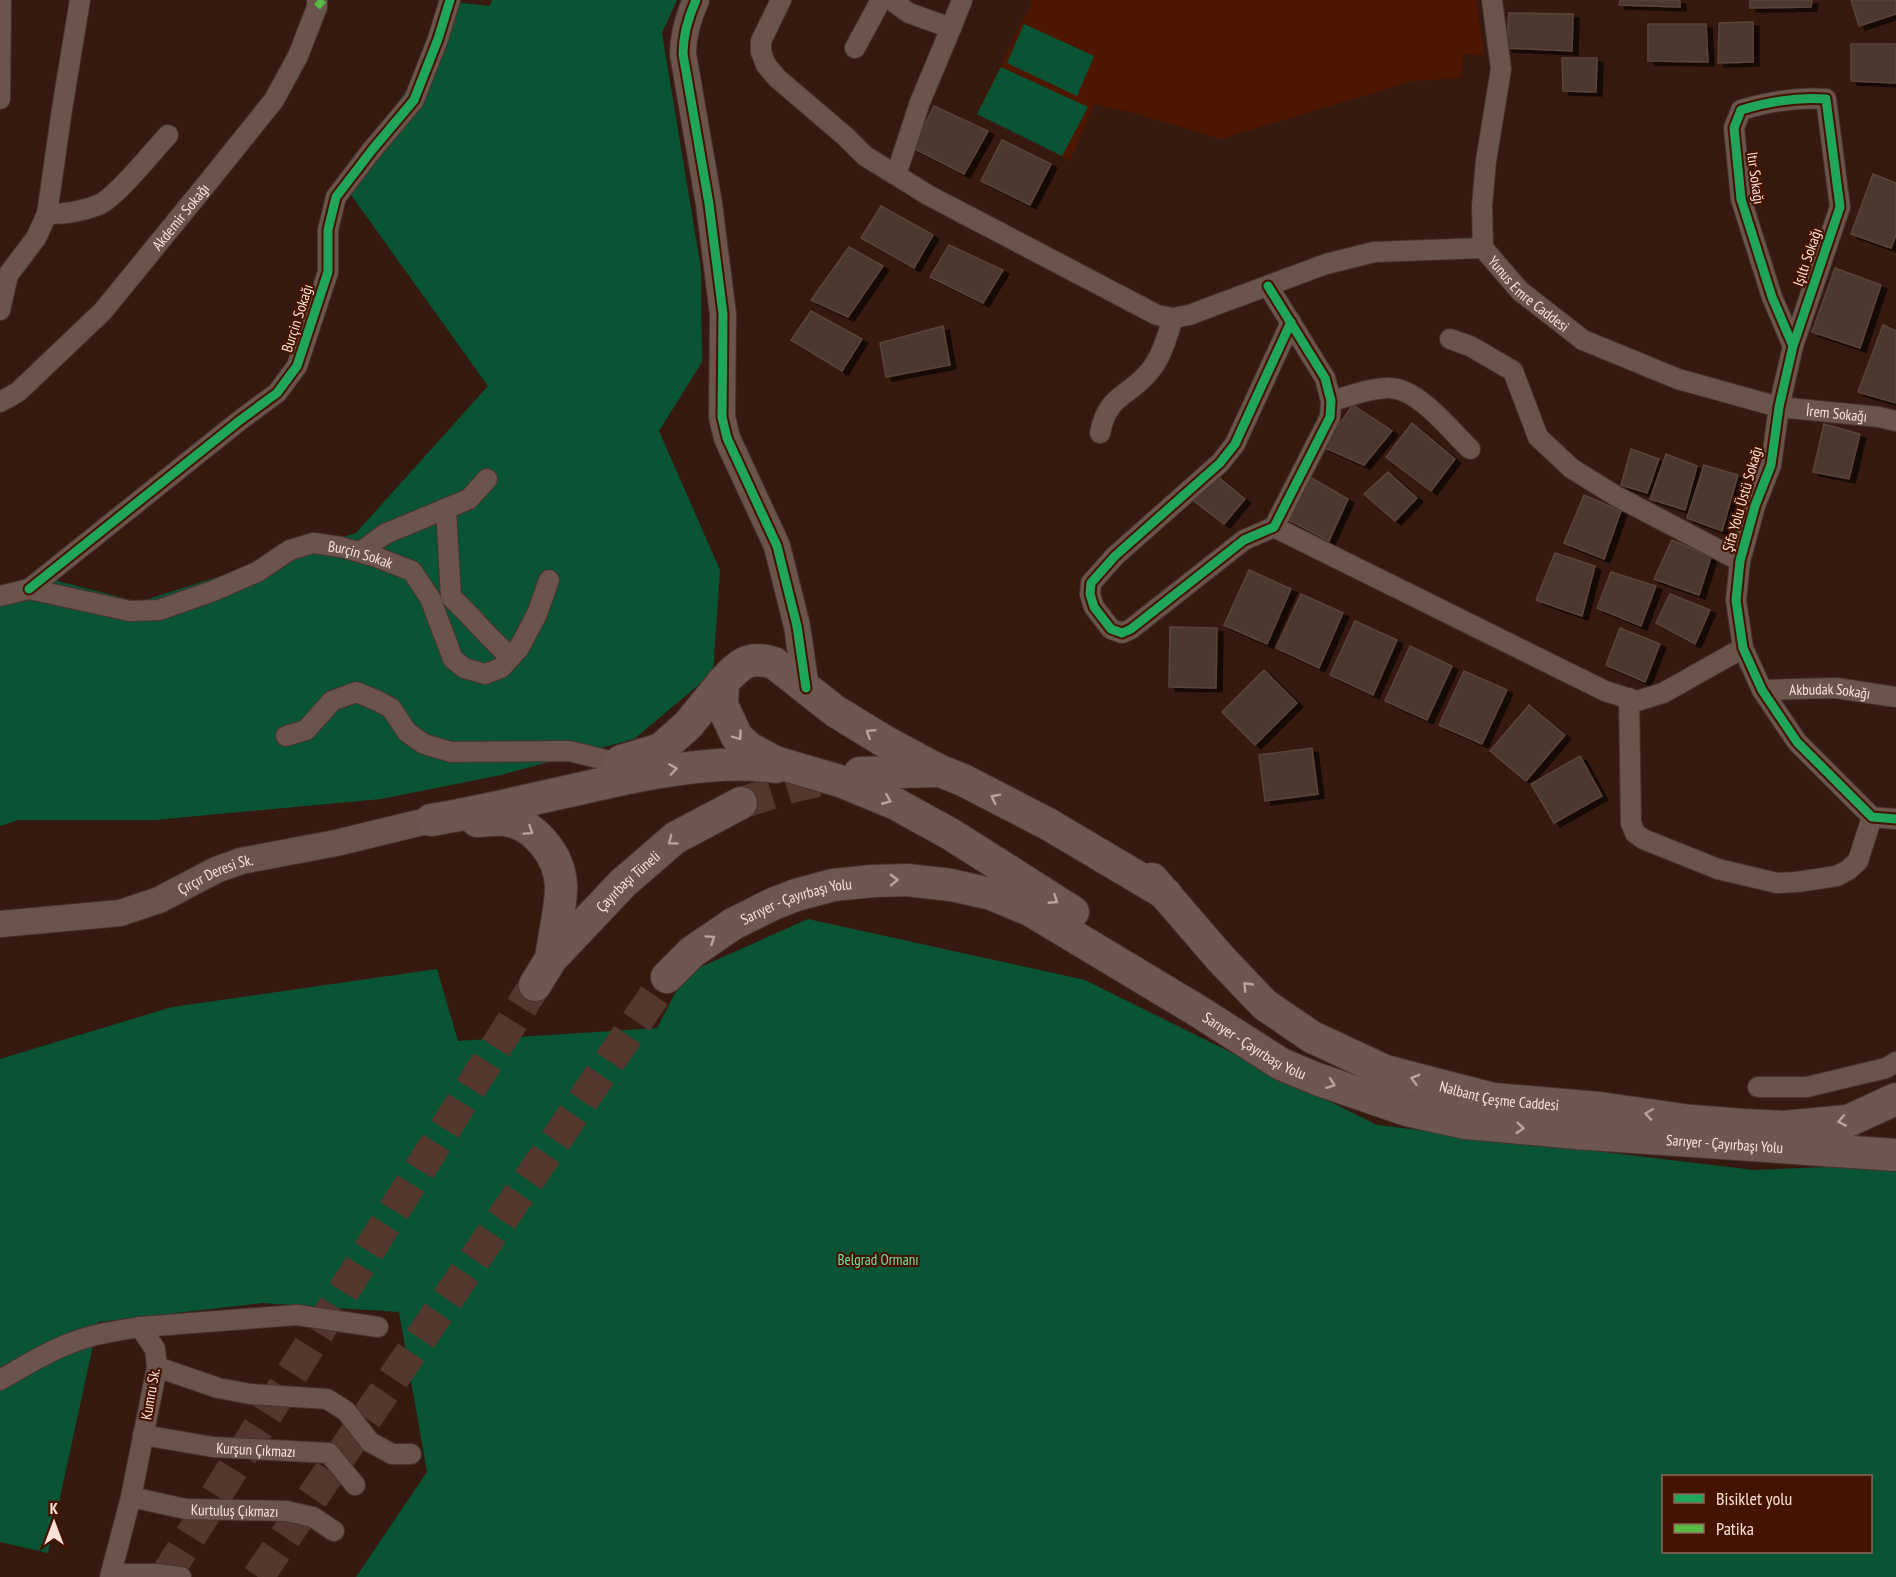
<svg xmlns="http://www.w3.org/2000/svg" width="1896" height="1577" viewBox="0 0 1896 1577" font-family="'PT Sans Narrow',sans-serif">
<defs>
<filter id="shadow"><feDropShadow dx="6" dy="4" stdDeviation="0" flood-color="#0009"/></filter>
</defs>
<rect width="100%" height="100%" fill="#361a10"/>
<path fill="#4d1702" d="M1029,0H1476L1484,55L1463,54L1461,78L1413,81L1221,139L1130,112L1094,104L1070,161L978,111L1032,3Z"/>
<g fill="#0a5436" fill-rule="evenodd">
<path d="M492,0H677L662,33L701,269L702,362L659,431L720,570L713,673L634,739L501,775L381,799L155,820H18L0,826V589L54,580L139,602L356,533L488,386L349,192L368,145L435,49L452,2L490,6Z"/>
<path d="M1024,24L1094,56L1077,96L1007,63Z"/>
<path d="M1001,67L1088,107L1062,156L977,114Z"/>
<path d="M808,919L1085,980L1377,1125L1754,1170L1896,1164V1577H356L427,1472L399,1312L262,1303L98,1322L48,1553L0,1542V1059L172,1007L437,969L458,1041L657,1028L685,974ZM1664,1476H1870V1552H1664Z"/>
</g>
<g fill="#4c382d" stroke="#5a4438" stroke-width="1.5" filter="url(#shadow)">
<path d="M1620,0H1680V7L1619,5Z"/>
<path d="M1750,0H1812L1811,7L1750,8Z"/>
<path d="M1851,0H1896V14L1859,26Z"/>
<path d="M1509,13L1573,14L1572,51L1506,48Z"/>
<path d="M1753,22V62L1718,63L1719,23Z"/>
<path d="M1648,24H1706L1708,62L1648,61Z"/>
<path d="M1851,44H1896V83L1851,81Z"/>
<path d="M1562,58H1597L1596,92L1563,91Z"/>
<path d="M934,106L988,131L964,174L913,148Z"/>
<path d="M1002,140L1051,164L1030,205L981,181Z"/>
<path d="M1873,174L1896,183V235L1891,248L1851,234Z"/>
<path d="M881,206L933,235L914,268L861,238Z"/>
<path d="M949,245L1003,270L983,303L930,277Z"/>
<path d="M849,247L883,266L848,317L811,300Z"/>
<path d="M1835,268L1881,285L1860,348L1812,332Z"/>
<path d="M811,311L862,339L842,371L791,340Z"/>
<path d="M1883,325L1896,331V403L1858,392Z"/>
<path d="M943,326L950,365L886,377L880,343Z"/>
<path d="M1353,405L1392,431L1364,465L1323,447Z"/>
<path d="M1412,423L1455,459L1431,491L1386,457Z"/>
<path d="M1824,424L1860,434L1849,479L1813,472Z"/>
<path d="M1631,449L1659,459L1647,493L1621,485Z"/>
<path d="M1666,454L1697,466L1685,510L1650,499Z"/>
<path d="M1704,465L1738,475L1722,531L1687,518Z"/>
<path d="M1388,472L1417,498L1395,521L1364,494Z"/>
<path d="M1215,474L1245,499L1224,524L1194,501Z"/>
<path d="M1308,476L1348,499L1329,541L1287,519Z"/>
<path d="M1584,495L1621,511L1604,559L1564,543Z"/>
<path d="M1672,540L1711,557L1699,595L1654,579Z"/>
<path d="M1555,553L1595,566L1582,616L1536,600Z"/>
<path d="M1249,570L1291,589L1267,644L1224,625Z"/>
<path d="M1611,572L1656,586L1641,626L1597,608Z"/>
<path d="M1301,594L1343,613L1319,668L1276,648Z"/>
<path d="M1670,594L1710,610L1695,644L1656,623Z"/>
<path d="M1355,621L1397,640L1373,695L1330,675Z"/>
<path d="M1170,627L1217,628L1216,688L1169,687Z"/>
<path d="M1620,628L1660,644L1645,682L1606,665Z"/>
<path d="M1410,646L1452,666L1427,720L1385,701Z"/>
<path d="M1264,670L1297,703L1255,745L1222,712Z"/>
<path d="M1464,671L1507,690L1482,744L1439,725Z"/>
<path d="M1529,705L1565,735L1526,781L1490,751Z"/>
<path d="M1312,748L1318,794L1265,801L1259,755Z"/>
<path d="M1580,756L1602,796L1554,823L1531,784Z"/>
</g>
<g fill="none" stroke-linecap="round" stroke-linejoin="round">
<g stroke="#54382e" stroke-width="32" stroke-dasharray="32 16" stroke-linecap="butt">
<path d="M741,803L795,786L838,777"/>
<path d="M165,1577L535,985"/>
<path d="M258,1577L667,977"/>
</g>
<defs>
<g id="minor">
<path d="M781,0L761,41V52L766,65L777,78L846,137L865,156L896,175"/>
<path d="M891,0L909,13L951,28L962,0"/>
<path id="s1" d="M1492,0L1501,69L1486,161L1482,206L1483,248L1520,291L1583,340L1678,379L1779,407L1879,417L1896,421"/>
<path d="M951,28L920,102L896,175L928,195L1157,315L1173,318L1189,315L1326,264L1374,252L1483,248"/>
<path d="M855,48L881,0"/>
<path d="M0,99L1,0"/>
<path d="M47,214C65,214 81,212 98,205C116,198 153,151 168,135"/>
<path d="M1268,286L1325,378L1331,401L1330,417L1274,527L1244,540L1131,629L1122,633L1111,629L1094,607L1090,594L1091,583L1115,556L1220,463L1235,444L1291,322"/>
<path d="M0,310L8,275L36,238L47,214L62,109L80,0"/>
<path d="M1450,339L1470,346L1513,371L1538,437L1571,468L1616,496L1740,561"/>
<path d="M1793,346L1772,297L1741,199L1734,128L1741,110C1770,101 1796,97 1826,99L1840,207L1793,346L1779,407L1771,465L1755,506L1740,561L1736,600L1743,648L1762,690L1797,742L1872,817L1896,819"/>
<path d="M1331,401C1347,397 1373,387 1390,388C1419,389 1450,430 1470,449"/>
<path id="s2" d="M0,402L18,392L103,311L209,181L274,100L298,56L317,7V0"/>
<path d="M1100,433C1108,394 1127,398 1148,373C1162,358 1167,336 1173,318"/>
<path d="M446,509L451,597C473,617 489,639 511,657"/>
<path d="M1274,527L1605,691L1637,701L1663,693L1743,648"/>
<path d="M360,552L385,534L469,499L487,479"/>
<path d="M29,589L239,421L277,393L297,366L328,272V230L336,197L372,150L414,100L438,39L450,0"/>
<path id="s3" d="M0,596L29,589L130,611L159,610L213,591L257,572L290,550L313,543L341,547L376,557L412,571L430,598L453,659L464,668L485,674L501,668L519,648L537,614L549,580"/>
<path id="s4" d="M1762,690L1836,688L1896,697"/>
<path d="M1629,698L1631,823L1635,833L1643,839L1718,869L1777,883L1797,882L1837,876L1848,870L1858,861L1872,817"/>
<path d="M286,736L306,730L332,701L356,692L378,701L391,708L407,732L424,744L451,752L569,751L614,762"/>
<path d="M1758,1087H1807L1886,1068L1896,1062"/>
<path d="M140,1327L297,1315L378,1327"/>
<path d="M157,1367L218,1388L250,1394L327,1399L346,1411L370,1442L392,1454H411"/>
<path d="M0,1380C23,1367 46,1352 71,1343C93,1334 116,1331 140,1327L155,1349L157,1367L131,1497L110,1577"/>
<path id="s5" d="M143,1435L213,1447L329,1453L355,1485"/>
<path id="s6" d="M131,1497L186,1509L286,1511L313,1517L334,1531"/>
<path d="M111,1574H156L181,1577"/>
</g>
<g id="tertiary">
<path d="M696,0C688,18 683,34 683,54L709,204L723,314L722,417L727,438L777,546L797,626L806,688"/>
<path id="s7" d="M0,924L120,913L159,900L216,870L241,861L336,843L431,820"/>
</g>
<g id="primary">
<path d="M621,761L661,749L688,725L723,682"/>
<path d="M860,773L936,771"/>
<path d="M431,820C503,808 572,789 643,775C687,767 732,761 776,767"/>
<path d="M477,821C486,821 496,819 505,820C535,824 560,856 561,886C561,910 554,935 551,959"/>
<path id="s8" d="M1152,879L1221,959L1265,1005L1312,1037L1385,1071L1493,1099L1599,1108L1691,1121L1743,1125L1783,1127L1848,1121L1896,1099"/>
<path d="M1073,912L952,835L896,804L843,782L775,762L749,748L737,737L722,705L723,682C740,664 748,655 774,663L835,711L884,741L940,771L963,780L1048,824L1166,894"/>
<path id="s9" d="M667,977L692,952L733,924L773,904L796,895L833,885L873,881L907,880L951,885L991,894L1030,910L1198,1011L1281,1064L1317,1079L1407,1110L1466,1123L1576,1133L1896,1155"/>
<path id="s10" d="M535,985L551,959L623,883L675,838L741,803"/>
</g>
</defs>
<use href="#minor" stroke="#48332e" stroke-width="22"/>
<use href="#tertiary" stroke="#48332e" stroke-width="28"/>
<use href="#primary" stroke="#48332e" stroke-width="34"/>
<use href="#minor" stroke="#6a544c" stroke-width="20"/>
<use href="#tertiary" stroke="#6a544c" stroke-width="26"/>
<use href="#primary" stroke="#6e5750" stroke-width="32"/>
<path stroke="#58b947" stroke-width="8" stroke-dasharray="15 8" stroke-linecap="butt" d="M317,7L323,0"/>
<defs>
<g id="cycleway">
<path d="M696,0C688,18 683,34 683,54L709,204L723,314L722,417L727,438L777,546L797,626L806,688"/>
<path d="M1268,286L1325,378L1331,401L1330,417L1274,527L1244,540L1131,629L1122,633L1111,629L1094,607L1090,594L1091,583L1115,556L1220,463L1235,444L1291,322"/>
<path d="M1793,346L1772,297L1741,199L1734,128L1741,110C1770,101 1796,97 1826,99L1840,207L1793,346L1779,407L1771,465L1755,506L1740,561L1736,600L1743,648L1762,690L1797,742L1872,817L1896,819"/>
<path d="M29,589L239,421L277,393L297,366L328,272V230L336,197L372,150L414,100L438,39L450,0"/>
</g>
</defs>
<use href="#cycleway" stroke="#451301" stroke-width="13"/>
<use href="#cycleway" stroke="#20a55d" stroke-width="9"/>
</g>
<defs><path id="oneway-chevron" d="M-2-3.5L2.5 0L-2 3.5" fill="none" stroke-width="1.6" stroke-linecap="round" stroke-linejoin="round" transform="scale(1.5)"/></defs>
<g stroke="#bca39b">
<use href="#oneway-chevron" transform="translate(870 733) rotate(-148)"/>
<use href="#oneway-chevron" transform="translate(738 736) rotate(54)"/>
<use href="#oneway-chevron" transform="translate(673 769) rotate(-8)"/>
<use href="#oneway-chevron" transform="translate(995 798) rotate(-153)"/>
<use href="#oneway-chevron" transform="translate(887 800) rotate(22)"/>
<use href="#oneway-chevron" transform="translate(529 831) rotate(34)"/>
<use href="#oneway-chevron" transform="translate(672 841) rotate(143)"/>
<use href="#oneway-chevron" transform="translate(894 880) rotate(-1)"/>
<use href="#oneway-chevron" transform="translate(1054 900) rotate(33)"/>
<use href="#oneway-chevron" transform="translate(711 939) rotate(-34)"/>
<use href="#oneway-chevron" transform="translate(1247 986) rotate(-134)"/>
<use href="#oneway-chevron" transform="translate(1415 1079) rotate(-164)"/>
<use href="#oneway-chevron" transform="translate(1331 1084) rotate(20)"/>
<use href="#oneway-chevron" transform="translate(1649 1114) rotate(-172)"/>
<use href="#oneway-chevron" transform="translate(1842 1121) rotate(169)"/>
<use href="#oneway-chevron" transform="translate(1520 1128) rotate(5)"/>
</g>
<g text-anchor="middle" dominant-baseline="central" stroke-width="4.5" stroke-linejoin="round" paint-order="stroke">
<g font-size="15" fill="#fce1d8" stroke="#451301">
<text transform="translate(1756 178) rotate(82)">Itır Sokağı</text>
<text stroke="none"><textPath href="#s2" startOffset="260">Akdemir Sokağı</textPath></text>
<text transform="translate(1807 257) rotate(-71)">Işıltı Sokağı</text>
<text stroke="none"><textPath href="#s1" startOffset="315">Yunus Emre Caddesi</textPath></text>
<text transform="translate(297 318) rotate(-72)">Burçin Sokağı</text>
<text stroke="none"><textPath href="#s1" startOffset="652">İrem Sokağı</textPath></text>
<text transform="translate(1742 499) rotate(-74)">Şifa Yolu Üstü Sokağı</text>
<text stroke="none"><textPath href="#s3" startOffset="380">Burçin Sokak</textPath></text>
<text stroke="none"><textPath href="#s4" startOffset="68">Akbudak Sokağı</textPath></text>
<text stroke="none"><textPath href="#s7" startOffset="224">Çırçır Deresi Sk.</textPath></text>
<text stroke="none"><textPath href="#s10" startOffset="140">Çayırbaşı Tüneli</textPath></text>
<text stroke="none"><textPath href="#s9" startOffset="153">Sarıyer - Çayırbaşı Yolu</textPath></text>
<text stroke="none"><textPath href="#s9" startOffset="657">Sarıyer - Çayırbaşı Yolu</textPath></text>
<text stroke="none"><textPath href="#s8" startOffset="424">Nalbant Çeşme Caddesi</textPath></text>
<text stroke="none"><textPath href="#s9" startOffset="1143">Sarıyer - Çayırbaşı Yolu</textPath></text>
<text transform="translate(150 1394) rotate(-80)">Kumru Sk.</text>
<text stroke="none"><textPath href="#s5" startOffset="114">Kurşun Çıkmazı</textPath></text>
<text stroke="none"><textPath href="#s6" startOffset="105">Kurtuluş Çıkmazı</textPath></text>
</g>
<g font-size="15" fill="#6ce2a9" stroke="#451301">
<text x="878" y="1259">Belgrad Ormanı</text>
</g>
</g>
<rect x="1662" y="1475" width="210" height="78" fill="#451301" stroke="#8e6557" stroke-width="1.5"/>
<rect x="1674" y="1494" width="30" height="9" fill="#20a55d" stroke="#8e6557" stroke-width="1.5"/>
<text x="1716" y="1505" font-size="18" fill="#fce1d8">Bisiklet yolu</text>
<rect x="1674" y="1524" width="30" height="9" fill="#58b947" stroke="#8e6557" stroke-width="1.5"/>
<text x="1716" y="1535" font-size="18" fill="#fce1d8">Patika</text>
<g transform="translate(54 1523)" stroke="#451301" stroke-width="4.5" paint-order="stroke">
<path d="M0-4.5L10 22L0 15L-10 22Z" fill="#fce1d8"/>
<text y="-9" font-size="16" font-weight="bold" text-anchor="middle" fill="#fce1d8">K</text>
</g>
</svg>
